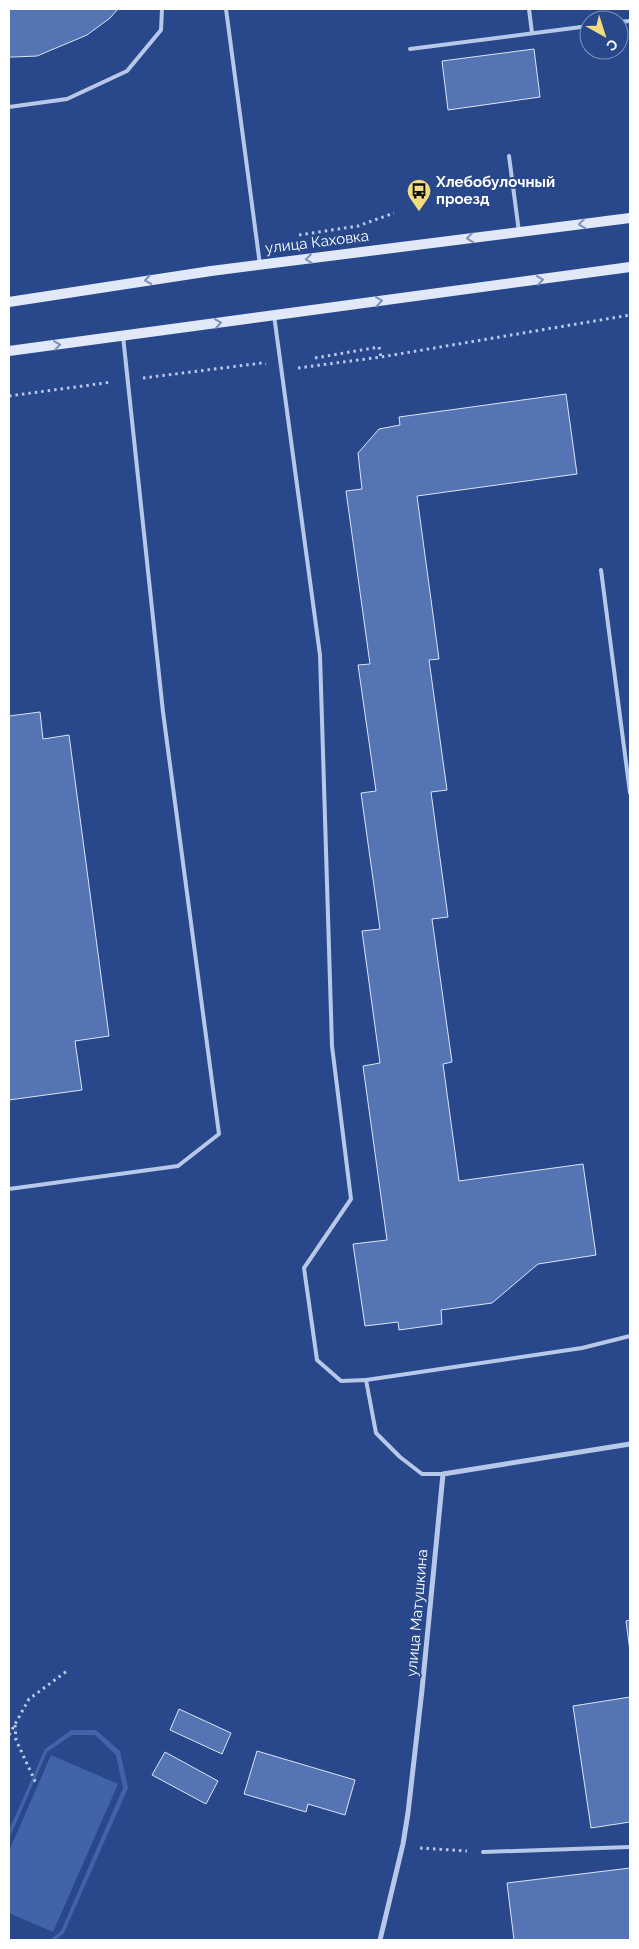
<svg xmlns="http://www.w3.org/2000/svg" width="639" height="1949" viewBox="0 0 639 1949" font-family="Raleway,sans-serif">
<rect width="100%" height="100%" fill="#29488b"/>
<g fill="#4063a9">
<path d="M71,1730H96L120,1751L128,1788L64,1933L56,1940H50L61,1931L123,1788L116,1755L95,1735H72L47,1752L9,1839V1830L45,1749Z"/>
<path d="M51,1755L118,1784L53,1932L9,1913V1851Z"/>
</g>
<g fill="#5574b3" stroke="#dbe4f7">
<path d="M9,9H118L110,18L87,35L37,56L13,57H9Z"/>
<path d="M534,49L540,97L448,110L442,61Z"/>
<path d="M566,394L577,474L417,496L439,659L429,660L447,790L431,792L448,917L432,919L452,1062L443,1064L459,1181L583,1164L596,1255L538,1264L492,1303L441,1310L442,1324L399,1330L398,1322L365,1326L353,1244L387,1240L363,1066L380,1063L362,931L380,929L361,793L376,791L358,665L370,664L346,491L362,489L358,453L379,429L400,425L399,417Z"/>
<path d="M40,712L43,739L69,735L109,1036L75,1041L82,1090L9,1100V716Z"/>
<path d="M630,1620V1651L626,1621Z"/>
<path d="M630,1697V1822L591,1828L573,1706Z"/>
<path d="M179,1709L231,1733L222,1754L170,1730Z"/>
<path d="M257,1751L355,1780L345,1815L308,1804L306,1812L244,1794Z"/>
<path d="M165,1752L218,1781L206,1804L152,1775Z"/>
<path d="M630,1868V1940H514L507,1883Z"/>
</g>
<g fill="none" stroke-linecap="round" stroke-linejoin="round">
<g stroke="#b7c8e9" stroke-width="3" stroke-dasharray="2.5 4" stroke-linecap="butt">
<path d="M299,235L358,226L394,213"/>
<path d="M315,358L379,347L381,357"/>
<path d="M298,368L381,357L630,315"/>
<path d="M143,378L262,363L266,364"/>
<path d="M9,396L112,382"/>
<path d="M15,1725L16,1740L35,1781L38,1784"/>
<path d="M9,1735L29,1699L67,1671"/>
<path d="M420,1848L467,1851"/>
</g>
<g stroke="#b7c8e9" stroke-width="4">
<path d="M226,9L260,265"/>
<path d="M529,9L532,33"/>
<path d="M619,22L630,21"/>
<path d="M410,49L589,26"/>
<path d="M9,107L67,99L127,71L161,30L162,9"/>
<path d="M509,156L519,232"/>
<path d="M274,315L320,655L332,1046L351,1199L304,1268L317,1360L341,1381L366,1380"/>
<path d="M601,570L630,793"/>
<path d="M9,1189L178,1166L219,1134L163,712L123,336"/>
<path d="M443,1474H422L400,1457L376,1433L366,1380L582,1348L630,1336"/>
<path d="M483,1852L630,1847"/>
</g>
<path stroke="#b7c8e9" stroke-width="5" d="M380,1940L403,1844L408,1813L422,1690L443,1474L630,1444"/>
<g stroke="#e1e8f8" stroke-width="10">
<path d="M9,302L211,271L630,218"/>
<path d="M9,351L630,267"/>
</g>
</g>
<defs><path id="oneway-chevron" d="M-2-3.5L2.5 0L-2 3.5" fill="none" stroke-width="1.6" stroke-linecap="round" stroke-linejoin="round" transform="scale(1.25)"/></defs>
<g stroke="#7c90bc">
<use href="#oneway-chevron" transform="translate(582 224) rotate(173)"/>
<use href="#oneway-chevron" transform="translate(470 238) rotate(173)"/>
<use href="#oneway-chevron" transform="translate(309 259) rotate(173)"/>
<use href="#oneway-chevron" transform="translate(148 280) rotate(171)"/>
<use href="#oneway-chevron" transform="translate(540 280) rotate(-8)"/>
<use href="#oneway-chevron" transform="translate(379 301) rotate(-8)"/>
<use href="#oneway-chevron" transform="translate(218 323) rotate(-8)"/>
<use href="#oneway-chevron" transform="translate(57 345) rotate(-8)"/>
</g>
<defs>
<symbol id="bus-pin" viewBox="-11 -11 22 30"><path d="M0 17L-7.5 6A9.5 9.5 0 1 1 7.5 6Z" fill="#f1dd7e" stroke="#29488b"/><path d="M-5-6H5V4H4V6H2V4H-2V6H-4V4H-5ZM-3.5-4V0h7V-4ZM-3.5 1.2v1.5H-2V1.2ZM2 1.2v1.5H3.5V1.2Z" fill="#111"/></symbol>
</defs>
<g fill-rule="evenodd">
<use href="#bus-pin" x="405" y="177" width="28" height="38"/>
</g>
<g text-anchor="middle" dominant-baseline="central" stroke-width="4" stroke-linejoin="round" paint-order="stroke">
<g font-size="15" font-weight="bold" fill="#fff" stroke="#29488b" text-anchor="start">
<text x="436" y="182">Хлебобулочный<tspan x="436" dy="17">проезд</tspan></text>
</g>
<g font-size="15" fill="#fff" stroke="#29488b">
<text transform="translate(317 242) rotate(-7)">улица Каховка</text>
<text transform="translate(417 1613) rotate(-85)">улица Матушкина</text>
</g>
</g>
<rect width="639" height="1949" fill="none" stroke="#ffffff" stroke-width="20"/>
<g transform="translate(604 35) rotate(141)"><circle r="24" fill="#29488b" stroke="#7f91b9"/>
<path d="M0-4L9 19L0 12L-9 19Z" fill="#f1dd7e"/>
<text y="-8" font-size="14" font-weight="bold" text-anchor="middle" fill="#ffffff">С</text>
</g>
</svg>
